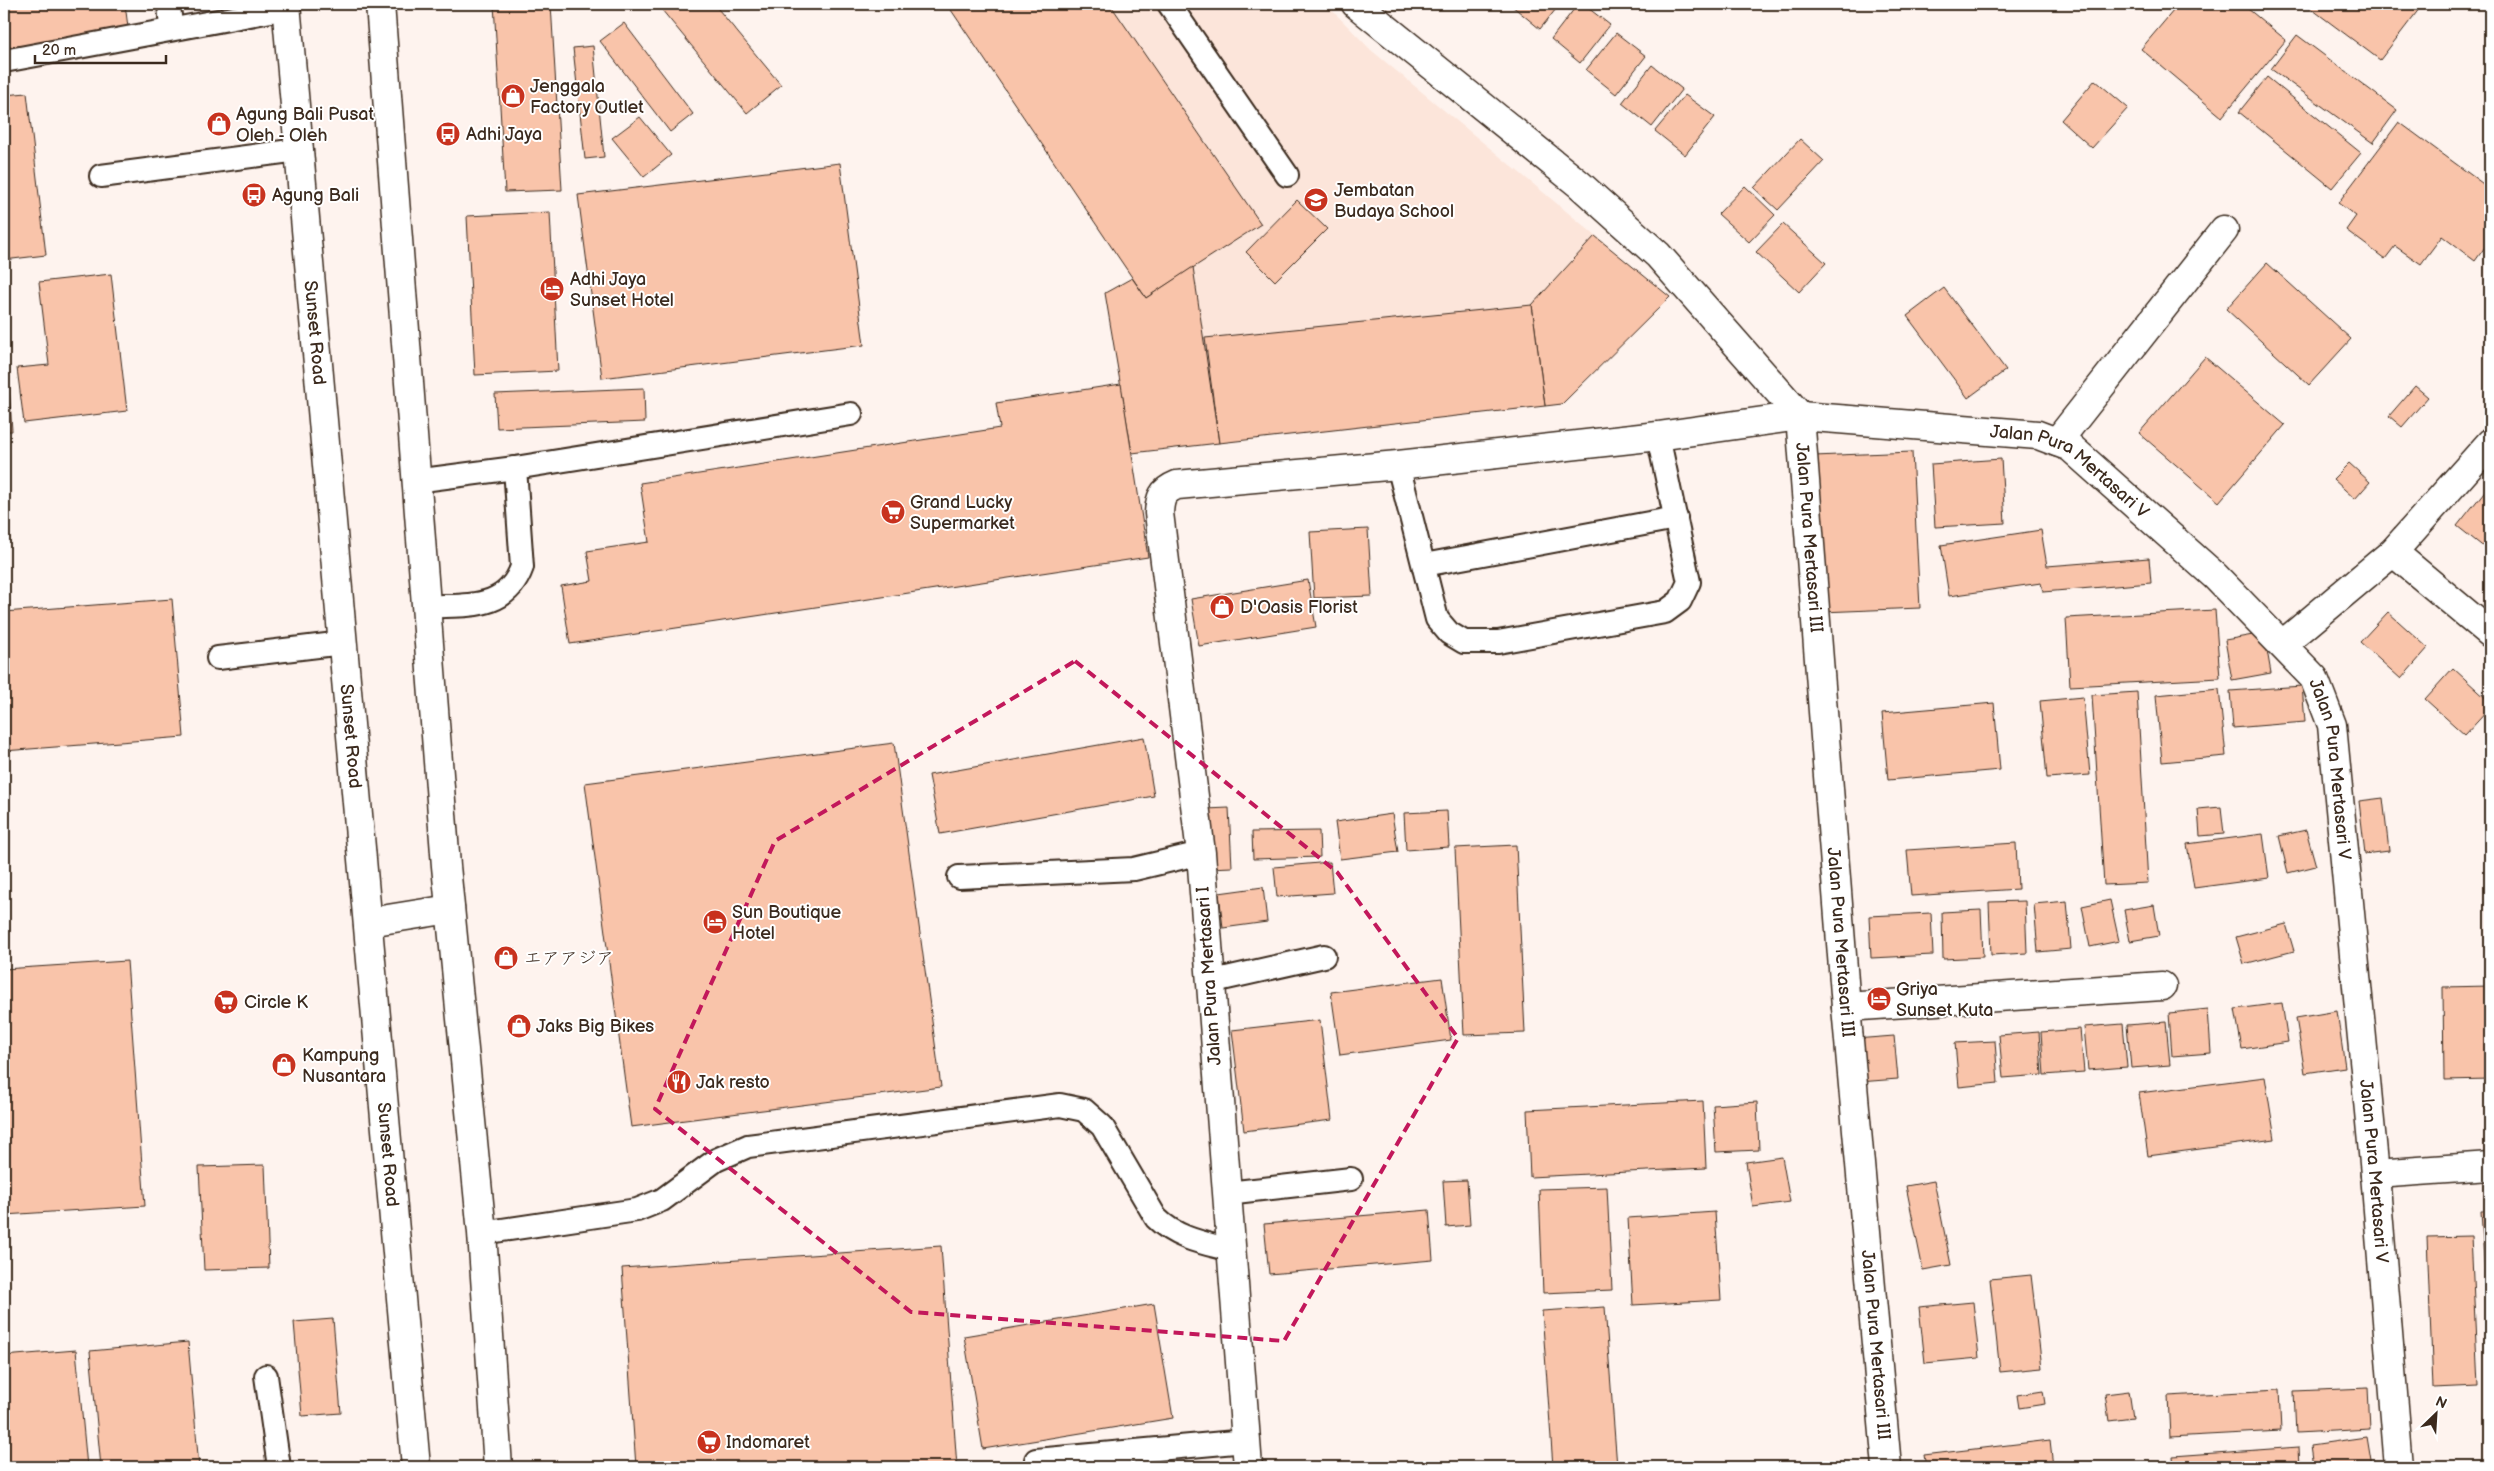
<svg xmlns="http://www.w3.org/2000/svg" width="2494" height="1471" viewBox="0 0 2494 1471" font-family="'Balsamiq Sans','Klee One',sans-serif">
<rect width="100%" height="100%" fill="#fef3ee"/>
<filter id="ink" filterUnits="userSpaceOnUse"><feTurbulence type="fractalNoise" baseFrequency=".02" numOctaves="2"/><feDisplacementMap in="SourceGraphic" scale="10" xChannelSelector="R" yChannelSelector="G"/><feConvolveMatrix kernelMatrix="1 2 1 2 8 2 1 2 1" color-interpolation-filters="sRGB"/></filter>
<g filter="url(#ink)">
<path fill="#fce5da" d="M947,4H1326L1371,50L1670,297L1562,404L1132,453L1105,293L1132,278Z"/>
<g fill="#f9c4aa" stroke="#3b2a1e">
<path d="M4,4H125L129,35L4,52Z"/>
<path d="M494,4H551L562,190L505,192Z"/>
<path d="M657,4H714L781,85L747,113Z"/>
<path d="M947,4H1110L1261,224L1146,298Z"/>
<path d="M1512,4H1560L1540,29L1511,5Z"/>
<path d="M1578,4H1583L1610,25L1580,63L1551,39Z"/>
<path d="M1785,4H1796L1791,9Z"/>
<path d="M2179,4H2242L2286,40L2222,117L2141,49Z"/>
<path d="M2305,4H2423L2380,60Z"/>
<path d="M624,23L693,114L670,132L600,41Z"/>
<path d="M1616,33L1646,56L1616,94L1586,70Z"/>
<path d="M2297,35L2397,110L2373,143L2271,69Z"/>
<path d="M593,46L604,157L585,159L573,48Z"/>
<path d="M1652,65L1682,89L1652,127L1622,103Z"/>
<path d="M2267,77L2361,153L2332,188L2239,112Z"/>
<path d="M2095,80L2128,108L2092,148L2061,120Z"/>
<path d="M27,93L46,255L4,260V95Z"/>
<path d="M1685,95L1715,117L1685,155L1655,131Z"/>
<path d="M640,117L671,155L644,177L612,138Z"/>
<path d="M2399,122L2490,189V240L2475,261L2442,236L2421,264L2395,246L2385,259L2346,230L2356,216L2338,203Z"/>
<path d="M1800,139L1824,161L1778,210L1754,188Z"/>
<path d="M840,163L864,345L602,378L578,195Z"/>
<path d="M1745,186L1775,215L1749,242L1718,214Z"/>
<path d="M1297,200L1327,229L1275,281L1246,252Z"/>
<path d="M550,212L558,371L475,375L467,216Z"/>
<path d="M1783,224L1826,263L1799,292L1756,252Z"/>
<path d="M1595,236L1670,297L1562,404L1545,406L1532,305Z"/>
<path d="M2267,263L2351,339L2309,385L2226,309Z"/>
<path d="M1193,267L1219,443L1132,453L1105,293L1132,278L1146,298Z"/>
<path d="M111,274L127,411L24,423L17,368L49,365L39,282Z"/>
<path d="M1944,288L2006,370L1968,398L1907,316Z"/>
<path d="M1532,305L1545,406L1219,443L1205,338Z"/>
<path d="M2205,357L2285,425L2219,502L2139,433Z"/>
<path d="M1121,384L1148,557L570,644L561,586L592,581L587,551L649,542L640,483L1000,428L996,403Z"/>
<path d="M2415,386L2428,397L2402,427L2389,416Z"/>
<path d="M4,387H9L12,431H4Z"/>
<path d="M644,388L645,422L497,428L495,394Z"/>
<path d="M1912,452L1920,608L1822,612L1814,456Z"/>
<path d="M2001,459L2005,523L1935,527L1931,464Z"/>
<path d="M2349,463L2370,482L2355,499L2333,479Z"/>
<path d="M2488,487L2490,488V552L2457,526Z"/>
<path d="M1368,529L1372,596L1314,598L1310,532Z"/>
<path d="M2041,530L2047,566L2149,558L2151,583L2043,592L2041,583L1949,596L1941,545Z"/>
<path d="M1308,580L1316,627L1199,646L1191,599Z"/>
<path d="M172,599L184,737L4,751V612Z"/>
<path d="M2215,610L2220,678L2070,686L2066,618Z"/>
<path d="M2388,612L2428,648L2401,679L2360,642Z"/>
<path d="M2264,633L2271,673L2232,680L2225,640Z"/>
<path d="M2453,668L2490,702V708L2465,735L2425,699Z"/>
<path d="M2302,686L2305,722L2233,728L2230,691Z"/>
<path d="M2219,689L2226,756L2162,762L2156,695Z"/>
<path d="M2137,692L2148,883L2104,885L2092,695Z"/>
<path d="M2083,697L2090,775L2047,778L2040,701Z"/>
<path d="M1994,703L2000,770L1888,780L1882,713Z"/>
<path d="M1144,737L1154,796L940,834L929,775Z"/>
<path d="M894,743L941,1087L631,1127L585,783Z"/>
<path d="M2383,798L2389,851L2365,854L2359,801Z"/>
<path d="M2221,807L2224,834L2200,836L2198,809Z"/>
<path d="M1229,808L1232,867L1209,868L1206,809Z"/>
<path d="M1447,811L1449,847L1406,850L1404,813Z"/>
<path d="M1392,814L1398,852L1340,859L1335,822Z"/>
<path d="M2306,830L2316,866L2288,873L2279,836Z"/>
<path d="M1319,831L1320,857L1253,859L1252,832Z"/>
<path d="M2263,834L2269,878L2194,888L2187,844Z"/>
<path d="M2016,843L2018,889L1911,896L1907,850Z"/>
<path d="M1516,845L1525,1033L1464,1035L1455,848Z"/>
<path d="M1330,862L1333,893L1277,897L1274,867Z"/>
<path d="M1263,887L1267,922L1223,928L1219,893Z"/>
<path d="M2110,900L2119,941L2090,947L2082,906Z"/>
<path d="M2025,901L2027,953L1991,955L1989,902Z"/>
<path d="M2067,901L2071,949L2038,952L2034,904Z"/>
<path d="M2154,905L2159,936L2130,941L2124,910Z"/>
<path d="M1981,910L1983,957L1943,959L1942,912Z"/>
<path d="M1931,913L1933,955L1871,958L1869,916Z"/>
<path d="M2286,924L2294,951L2244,964L2236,937Z"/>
<path d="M127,961L145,1206L4,1215V969Z"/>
<path d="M1442,978L1451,1040L1340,1055L1331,992Z"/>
<path d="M2490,986V1079L2444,1080L2443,987Z"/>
<path d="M2282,1003L2288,1042L2242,1049L2235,1009Z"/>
<path d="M2208,1009L2211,1053L2172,1056L2169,1013Z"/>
<path d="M2337,1011L2345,1067L2305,1073L2296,1018Z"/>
<path d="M1320,1020L1332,1120L1244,1131L1232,1030Z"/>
<path d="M2166,1022L2170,1065L2131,1068L2127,1025Z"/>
<path d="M2123,1024L2127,1067L2088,1070L2084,1027Z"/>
<path d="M2080,1029L2084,1072L2044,1075L2041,1032Z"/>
<path d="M2039,1032L2042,1075L2003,1078L1999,1035Z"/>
<path d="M1894,1036L1898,1079L1859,1082L1855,1039Z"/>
<path d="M1995,1041L1998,1083L1959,1087L1955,1043Z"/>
<path d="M2265,1077L2275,1139L2148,1156L2139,1093Z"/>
<path d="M1703,1101L1706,1168L1530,1177L1527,1110Z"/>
<path d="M1757,1102L1759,1150L1716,1152L1713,1105Z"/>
<path d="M1782,1157L1790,1202L1753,1207L1746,1162Z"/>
<path d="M265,1165L269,1268L204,1270L199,1167Z"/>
<path d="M1467,1180L1470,1225L1446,1227L1443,1181Z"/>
<path d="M1934,1181L1951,1265L1923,1270L1906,1186Z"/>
<path d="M1607,1187L1612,1290L1543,1293L1539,1189Z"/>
<path d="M1429,1210L1433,1260L1269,1274L1264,1224Z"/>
<path d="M2481,1211H2490V1357Z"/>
<path d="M1715,1212L1721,1300L1633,1305L1628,1218Z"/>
<path d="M2471,1236L2478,1386L2433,1388L2427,1237Z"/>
<path d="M941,1246L957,1467H636L622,1268Z"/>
<path d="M2031,1275L2042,1368L2000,1372L1990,1279Z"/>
<path d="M1973,1302L1979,1358L1925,1363L1919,1307Z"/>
<path d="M1154,1304L1173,1418L983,1449L964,1336Z"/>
<path d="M1605,1307L1617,1467H1553L1542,1311Z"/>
<path d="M333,1319L341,1413L302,1416L294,1322Z"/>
<path d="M188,1342L199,1467H101L90,1351Z"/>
<path d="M76,1350L87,1467H4V1356Z"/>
<path d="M2368,1388L2370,1429L2296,1433L2294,1391Z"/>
<path d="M2279,1390L2281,1431L2170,1437L2168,1396Z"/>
<path d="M2043,1391L2045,1404L2019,1408L2017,1395Z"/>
<path d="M2129,1391L2133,1418L2109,1421L2105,1394Z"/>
<path d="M2367,1437L2372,1467H2314L2311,1445Z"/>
<path d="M2050,1440L2053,1467H1926L1924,1455Z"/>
<path d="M2299,1447L2300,1467H2174L2173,1456Z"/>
</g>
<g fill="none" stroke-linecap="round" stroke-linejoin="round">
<defs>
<g id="lane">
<path d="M169,4L171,28"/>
<path d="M1169,4L1287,175"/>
<path d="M4,61L287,8"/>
<path d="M101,176L298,150"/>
<path d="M1398,465L1437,619L1449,633L1464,642H1498L1665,612L1680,601L1689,582L1658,436"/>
<path d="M415,481L515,468L851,414"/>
<path d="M1424,565L1676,518"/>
<path d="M425,607C464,604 506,612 522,567L515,468"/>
<path d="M218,658L343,643"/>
<path d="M959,877L1134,869L1201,853"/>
<path d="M1209,982L1324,956"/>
<path d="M1227,1193L1351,1179"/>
<path d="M482,1233L637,1210L662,1200L716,1160L748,1146L1060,1105L1084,1110L1102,1126L1156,1218C1177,1239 1204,1243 1231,1250"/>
<path d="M266,1376L279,1467"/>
<path d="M1036,1460L1246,1441"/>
</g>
<g id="street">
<path d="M1356,4L1579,184L1658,255L1800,416"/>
<path id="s1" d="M1800,416L1846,1007L1887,1467"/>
<path d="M2057,442L2224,230"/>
<path d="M2393,552L2490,633"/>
<path d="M2283,644L2393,552L2490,443"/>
<path d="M1846,1007L2162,986"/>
<path d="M2375,1174L2490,1166"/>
<path id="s2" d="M1248,1467L1201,853L1159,513C1160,498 1162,491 1177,485L1398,465L1658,436L1800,416L2038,435L2070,447L2215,576L2314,678L2332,725L2375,1174L2399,1467"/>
</g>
<g id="highway">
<path id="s3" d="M286,4L416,1467"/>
<path d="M380,4L446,866L482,1233L498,1467"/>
<path d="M369,922L450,909"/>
</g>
</defs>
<use href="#lane" stroke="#3b2a1e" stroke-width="26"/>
<use href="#street" stroke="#3b2a1e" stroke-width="31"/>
<use href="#highway" stroke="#3b2a1e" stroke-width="31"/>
<use href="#lane" stroke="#fff" stroke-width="22"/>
<use href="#street" stroke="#fff" stroke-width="28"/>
<use href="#highway" stroke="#fff" stroke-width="28"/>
</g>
</g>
<path fill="none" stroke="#c2185b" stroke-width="4" stroke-dasharray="10 6" stroke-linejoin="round" d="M1075,661L1337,872L1458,1038L1284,1341L911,1312L655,1109L775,841Z"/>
<defs>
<symbol id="shop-disc" viewBox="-11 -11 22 22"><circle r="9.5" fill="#c8321e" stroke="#fff"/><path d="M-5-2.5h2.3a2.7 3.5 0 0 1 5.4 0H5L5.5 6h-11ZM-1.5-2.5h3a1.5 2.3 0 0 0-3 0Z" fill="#fff"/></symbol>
<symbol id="bus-disc" viewBox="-11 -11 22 22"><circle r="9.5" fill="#c8321e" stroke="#fff"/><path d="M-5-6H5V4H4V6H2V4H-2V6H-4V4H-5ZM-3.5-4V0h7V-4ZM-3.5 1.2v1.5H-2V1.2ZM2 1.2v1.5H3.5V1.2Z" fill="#fff"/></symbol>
<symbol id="school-disc" viewBox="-11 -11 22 22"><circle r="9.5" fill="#c8321e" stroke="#fff"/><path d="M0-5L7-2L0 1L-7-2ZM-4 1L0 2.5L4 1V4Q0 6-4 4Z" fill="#fff"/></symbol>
<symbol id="hotel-disc" viewBox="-11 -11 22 22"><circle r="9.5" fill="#c8321e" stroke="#fff"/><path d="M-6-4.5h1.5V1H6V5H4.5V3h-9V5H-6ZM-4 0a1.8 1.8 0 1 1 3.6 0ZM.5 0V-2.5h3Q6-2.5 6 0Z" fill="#fff"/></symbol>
<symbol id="supermarket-disc" viewBox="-11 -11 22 22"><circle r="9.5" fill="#c8321e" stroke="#fff"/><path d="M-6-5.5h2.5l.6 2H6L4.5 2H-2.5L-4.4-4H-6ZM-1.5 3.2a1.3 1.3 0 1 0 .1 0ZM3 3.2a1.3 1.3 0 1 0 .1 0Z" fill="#fff"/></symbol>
<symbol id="restaurant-disc" viewBox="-11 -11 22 22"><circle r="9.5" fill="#c8321e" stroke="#fff"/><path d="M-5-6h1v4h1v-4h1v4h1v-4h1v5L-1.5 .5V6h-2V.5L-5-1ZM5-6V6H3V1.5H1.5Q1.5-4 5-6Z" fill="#fff"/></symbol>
</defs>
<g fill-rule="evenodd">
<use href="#shop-disc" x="499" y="82" width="28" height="28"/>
<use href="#shop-disc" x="205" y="110" width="28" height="28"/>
<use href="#bus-disc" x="434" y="120" width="28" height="28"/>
<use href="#bus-disc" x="240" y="181" width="28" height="28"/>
<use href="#school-disc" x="1302" y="186" width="28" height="28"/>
<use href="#hotel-disc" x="538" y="275" width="28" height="28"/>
<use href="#supermarket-disc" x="879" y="498" width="28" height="28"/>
<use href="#shop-disc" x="1208" y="593" width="28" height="28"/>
<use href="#hotel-disc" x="701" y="908" width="28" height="28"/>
<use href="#shop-disc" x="492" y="944" width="28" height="28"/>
<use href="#hotel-disc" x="1865" y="985" width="28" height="28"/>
<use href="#supermarket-disc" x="212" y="988" width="28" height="28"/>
<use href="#shop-disc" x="505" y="1012" width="28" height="28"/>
<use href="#shop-disc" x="270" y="1051" width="28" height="28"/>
<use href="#restaurant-disc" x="665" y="1068" width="28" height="28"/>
<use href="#supermarket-disc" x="695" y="1428" width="28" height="28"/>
</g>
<g text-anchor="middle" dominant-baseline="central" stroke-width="4" stroke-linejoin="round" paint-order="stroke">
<g font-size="18" fill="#3b2a1e" stroke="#fff" text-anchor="start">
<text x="530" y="86">Jenggala<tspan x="530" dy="21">Factory Outlet</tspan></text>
<text x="236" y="114">Agung Bali Pusat<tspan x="236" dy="21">Oleh - Oleh</tspan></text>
<text x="466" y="134">Adhi Jaya</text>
<text x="1334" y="190">Jembatan<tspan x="1334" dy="21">Budaya School</tspan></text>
<text x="272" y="195">Agung Bali</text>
<text x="570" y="279">Adhi Jaya<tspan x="570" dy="21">Sunset Hotel</tspan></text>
<text x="910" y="502">Grand Lucky<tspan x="910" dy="21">Supermarket</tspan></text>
<text x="1240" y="607">D'Oasis Florist</text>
<text x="732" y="912">Sun Boutique<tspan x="732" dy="21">Hotel</tspan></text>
<text x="524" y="958">エアアジア</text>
<text x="1896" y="989">Griya<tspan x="1896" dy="21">Sunset Kuta</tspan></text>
<text x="244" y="1002">Circle K</text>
<text x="536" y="1026">Jaks Big Bikes</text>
<text x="302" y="1055">Kampung<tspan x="302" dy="21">Nusantara</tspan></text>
<text x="696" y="1082">Jak resto</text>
<text x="726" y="1442">Indomaret</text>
</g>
<g font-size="18" fill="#3b2a1e" stroke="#fff">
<text stroke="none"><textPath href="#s3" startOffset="330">Sunset Road</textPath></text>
<text stroke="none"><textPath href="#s2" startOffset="1904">Jalan Pura Mertasari V</textPath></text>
<text stroke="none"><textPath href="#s1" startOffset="122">Jalan Pura Mertasari III</textPath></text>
<text stroke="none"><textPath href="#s3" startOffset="735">Sunset Road</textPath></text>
<text stroke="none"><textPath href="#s2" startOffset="2324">Jalan Pura Mertasari V</textPath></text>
<text stroke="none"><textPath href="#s1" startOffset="528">Jalan Pura Mertasari III</textPath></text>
<text transform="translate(1209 976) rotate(-94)">Jalan Pura Mertasari I</text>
<text stroke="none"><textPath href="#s3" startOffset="1155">Sunset Road</textPath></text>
<text stroke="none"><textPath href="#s2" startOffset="2729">Jalan Pura Mertasari V</textPath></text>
<text stroke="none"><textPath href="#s1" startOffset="932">Jalan Pura Mertasari III</textPath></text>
</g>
</g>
<rect width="2494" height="1471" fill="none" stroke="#fff" stroke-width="20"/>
<rect x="10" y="10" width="2474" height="1451" fill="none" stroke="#3b2a1e" stroke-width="2" filter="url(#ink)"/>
<g transform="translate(2436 1414) rotate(25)" stroke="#ffffff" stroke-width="4" paint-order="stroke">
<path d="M0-4L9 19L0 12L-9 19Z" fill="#3b2a1e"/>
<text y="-8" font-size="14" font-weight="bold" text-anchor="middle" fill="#3b2a1e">N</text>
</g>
<path d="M35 55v8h131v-8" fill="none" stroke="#3b2a1e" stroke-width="2.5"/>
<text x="42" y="55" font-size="15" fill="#3b2a1e" stroke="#ffffff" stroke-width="4" paint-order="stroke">20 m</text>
</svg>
